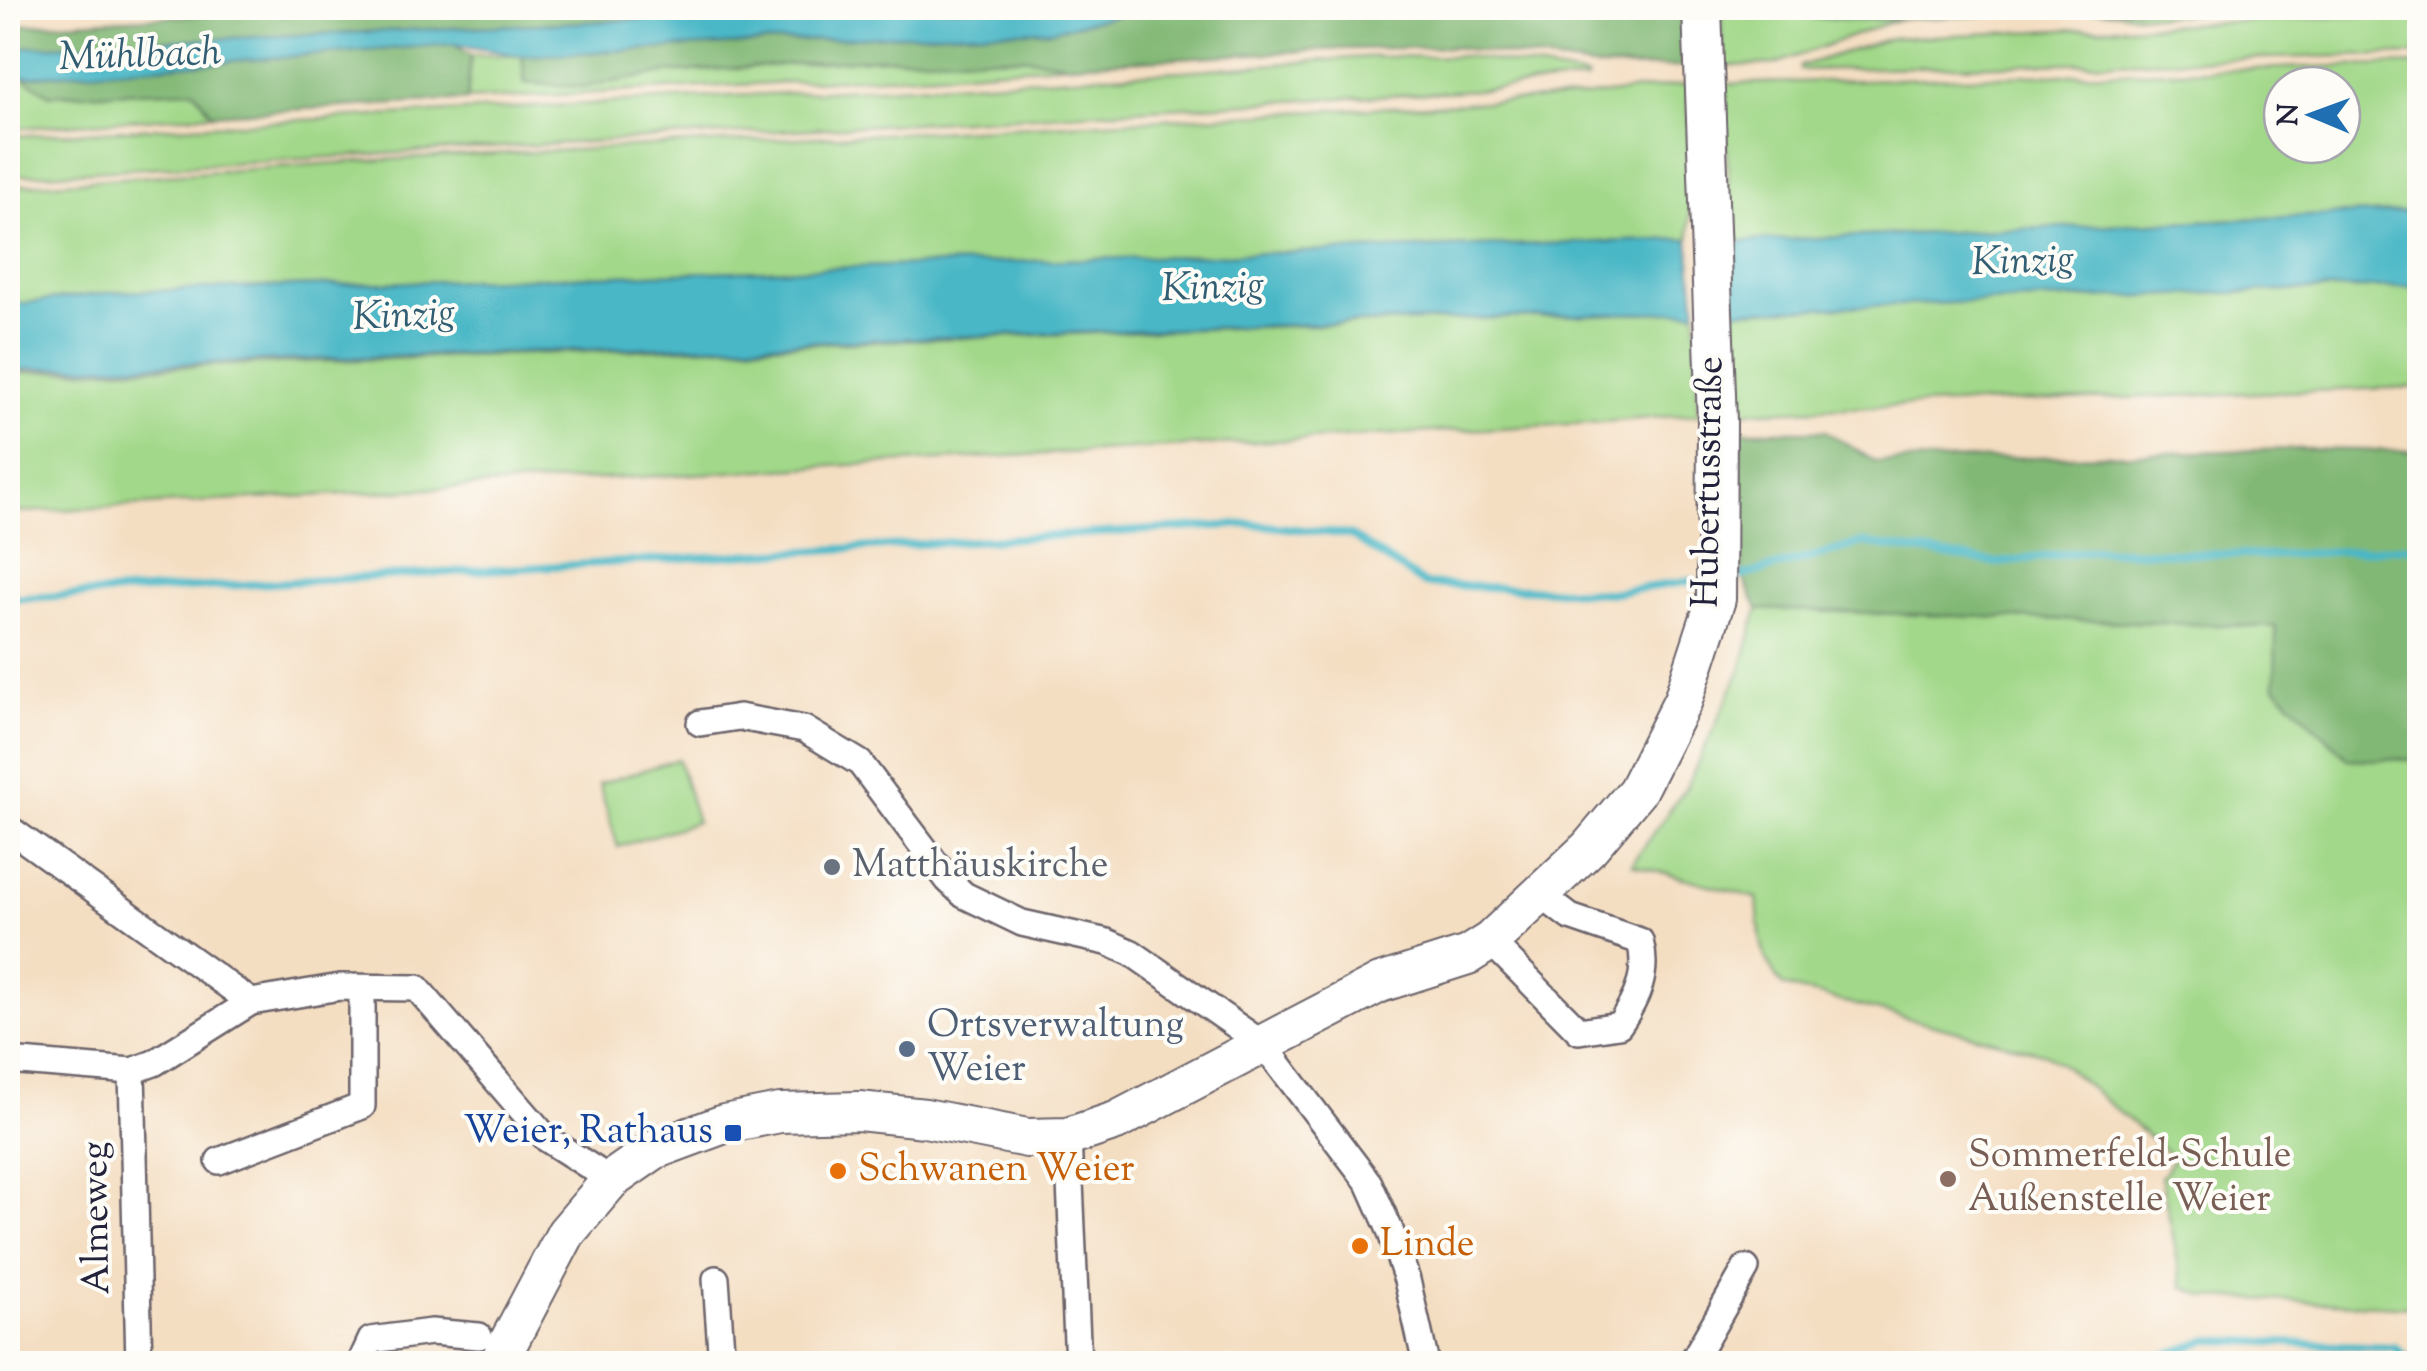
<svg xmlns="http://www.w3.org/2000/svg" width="2427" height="1371" viewBox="0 0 2427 1371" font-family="'Sorts Mill Goudy',serif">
<rect width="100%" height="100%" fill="#fdfcf7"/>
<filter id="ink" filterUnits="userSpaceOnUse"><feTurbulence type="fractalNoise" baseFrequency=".01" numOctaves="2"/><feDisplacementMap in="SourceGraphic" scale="20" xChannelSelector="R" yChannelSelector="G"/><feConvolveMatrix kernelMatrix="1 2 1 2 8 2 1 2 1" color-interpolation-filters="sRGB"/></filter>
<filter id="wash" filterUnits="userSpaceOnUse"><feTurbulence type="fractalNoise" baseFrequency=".0048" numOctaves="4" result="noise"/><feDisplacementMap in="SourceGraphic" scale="40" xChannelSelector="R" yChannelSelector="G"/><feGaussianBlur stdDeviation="2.25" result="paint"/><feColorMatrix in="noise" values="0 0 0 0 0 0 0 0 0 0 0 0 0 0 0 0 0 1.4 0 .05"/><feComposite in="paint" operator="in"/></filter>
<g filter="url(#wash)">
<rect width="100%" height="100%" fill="#f4dec2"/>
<g fill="#a2d889" stroke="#627d62" stroke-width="2.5" fill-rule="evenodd">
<path d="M1721,8H1749L1815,18H1902L1775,64L1724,66Z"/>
<path d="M2140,8H2325L2163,16L2097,11Z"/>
<path d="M2419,13V54L1800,70V66L1891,38Z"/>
<path d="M471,55L522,56L525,83L584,87L664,73L879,58L1022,57L1069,64L953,73L467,100Z"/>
<path d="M1467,56L1587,77V80L1476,90L8,176V136H15L1184,71L1366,57Z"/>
<path d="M2419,64V211L1731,242L1724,84ZM2282,85H2342V145H2282Z"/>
<path d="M23,77L50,95L194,90L212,114L8,129V78Z"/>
<path d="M1688,84L1690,239L116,292L8,305V186L363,161L1583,97Z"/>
<path d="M2419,286V387L1735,412L1732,311Z"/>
<path d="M1696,311L1698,414L1589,423L8,513V373Z"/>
<path d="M1758,609L2277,627L2275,687L2348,759L2419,760V1307L2207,1297L2183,1287L2161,1177L2174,1158L2065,1067L2046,1054L1783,986C1758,955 1760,936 1757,898L1632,864L1687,786L1741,669Z"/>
<path d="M678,759L697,822L618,847L599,784Z"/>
</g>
<g fill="#81b875" stroke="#526d58" stroke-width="2.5">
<path d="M320,8H838L701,17L8,48V26Z"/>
<path d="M1149,8H1301L1322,11L1682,8V67L1599,68L1453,47L1341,49L1069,64L1022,57L879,58L664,73L584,87L525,83L522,56L941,33L1052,30Z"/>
<path d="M1749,8H2140L1881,20L1815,18Z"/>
<path d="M453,44L471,55L467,100L212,114L194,90L50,95L23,77Z"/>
<path d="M1740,431H1825L1876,462L2297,449L2419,451V760L2348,759L2275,687L2276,627L1758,609L1742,576Z"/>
</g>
<g fill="#4ab7c6" stroke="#366c80" stroke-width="2.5">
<path d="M838,8H1149L1052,30L941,33L522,56L453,44L8,78V48L701,17Z"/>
<path d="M2419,211V286L1732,311L1731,242Z"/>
<path d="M1689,239L1696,311L8,370V305L116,292Z"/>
</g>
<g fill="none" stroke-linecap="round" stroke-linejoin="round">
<g stroke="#4ab7c6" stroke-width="8">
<path d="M1742,576L1863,543L1998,563L2092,550L2270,556L2420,546"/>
<path d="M8,599L1251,524L1350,535L1424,584L1609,593L1692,581"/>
<path d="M2154,1364L2166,1355L2209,1340L2395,1347L2413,1364"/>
</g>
</g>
</g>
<g filter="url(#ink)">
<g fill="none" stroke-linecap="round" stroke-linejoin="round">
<defs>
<g id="street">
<path d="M700,723L739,717L804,729L860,763L948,880L964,895L1022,923L1107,942L1132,953L1264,1045L1369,1183L1390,1230L1407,1280L1426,1364"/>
<path d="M8,828L251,1002L340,987L417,988L547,1139L611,1180"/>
<path d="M1490,941L1579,1031L1619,1025C1637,999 1649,973 1640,941L1570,917L1540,894"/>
<path d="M8,1061L132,1071L154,1063L251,1002"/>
<path d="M132,1071L139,1364"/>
<path d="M1068,1137L1078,1364"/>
<path d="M219,1161L362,1106V988"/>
<path d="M716,1279L722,1364"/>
<path d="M360,1364L371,1340L431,1332L479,1336"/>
<path d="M1691,1364L1746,1268"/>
</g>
<path id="secondary" d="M501,1364L504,1351L566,1233L611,1180L654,1150L724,1124L780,1113L859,1111L925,1118L1027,1138L1068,1137L1116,1121L1380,983L1468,955L1490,941L1589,848L1637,791L1683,700L1716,599L1717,422L1702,8"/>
</defs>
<use href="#street" stroke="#6c646a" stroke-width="30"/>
<use href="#secondary" stroke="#6c646a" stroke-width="42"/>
<use href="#street" stroke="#fff" stroke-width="25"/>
<use href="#secondary" stroke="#fff" stroke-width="38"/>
</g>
</g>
<circle fill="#6b7280" stroke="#fdfcf7" stroke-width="4" cx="832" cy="867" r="10"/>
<circle fill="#5c6f8a" stroke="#fdfcf7" stroke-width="4" cx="907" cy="1049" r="10"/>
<rect fill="#1a4fb4" stroke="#fdfcf7" stroke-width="4" x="723" y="1123" width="20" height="20" rx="5"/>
<g fill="#e8710a" stroke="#fdfcf7" stroke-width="4">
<circle cx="838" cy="1171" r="10"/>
<circle cx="1360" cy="1246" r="10"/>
</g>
<circle fill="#8d6e63" stroke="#fdfcf7" stroke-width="4" cx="1948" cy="1179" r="10"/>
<g text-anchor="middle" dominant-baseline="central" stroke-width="8" stroke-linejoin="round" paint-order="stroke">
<g font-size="38" fill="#22223b" stroke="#fdfcf7">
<text transform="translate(1710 482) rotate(-89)">Hubertusstraße</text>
<text transform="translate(98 1218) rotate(-91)">Almeweg</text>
</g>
<g font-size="38" fill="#5b616d" stroke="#fdfcf7" text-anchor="start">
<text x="852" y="867">Matthäuskirche</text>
</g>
<g font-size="38" fill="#4e5e75" stroke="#fdfcf7" text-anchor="start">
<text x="927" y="1027">Ortsverwaltung<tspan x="927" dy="44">Weier</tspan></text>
</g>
<g font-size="38" fill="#164399" stroke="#fdfcf7" text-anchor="end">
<text x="713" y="1133">Weier, Rathaus</text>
</g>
<g font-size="38" fill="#785e54" stroke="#fdfcf7" text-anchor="start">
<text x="1968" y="1157">Sommerfeld-Schule<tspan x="1968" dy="44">Außenstelle Weier</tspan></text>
</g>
<g font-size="38" fill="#c56008" stroke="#fdfcf7" text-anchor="start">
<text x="858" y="1171">Schwanen Weier</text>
<text x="1380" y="1246">Linde</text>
</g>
<g font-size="40" font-style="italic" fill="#325e73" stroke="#fdfcf7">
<text transform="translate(140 57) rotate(-2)">Mühlbach</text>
<text transform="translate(2023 263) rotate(-2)">Kinzig</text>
<text transform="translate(1213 289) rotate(-2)">Kinzig</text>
<text transform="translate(404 317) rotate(-3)">Kinzig</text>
</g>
</g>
<rect width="2427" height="1371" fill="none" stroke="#fdfcf7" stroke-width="40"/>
<g transform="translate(2312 115) rotate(271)"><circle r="48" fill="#fdfcf7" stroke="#a5a5ac" stroke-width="2.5"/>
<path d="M0-8L18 38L0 25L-18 38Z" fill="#1f6fb2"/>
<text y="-15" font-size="28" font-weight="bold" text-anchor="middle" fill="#22223b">N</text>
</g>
</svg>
